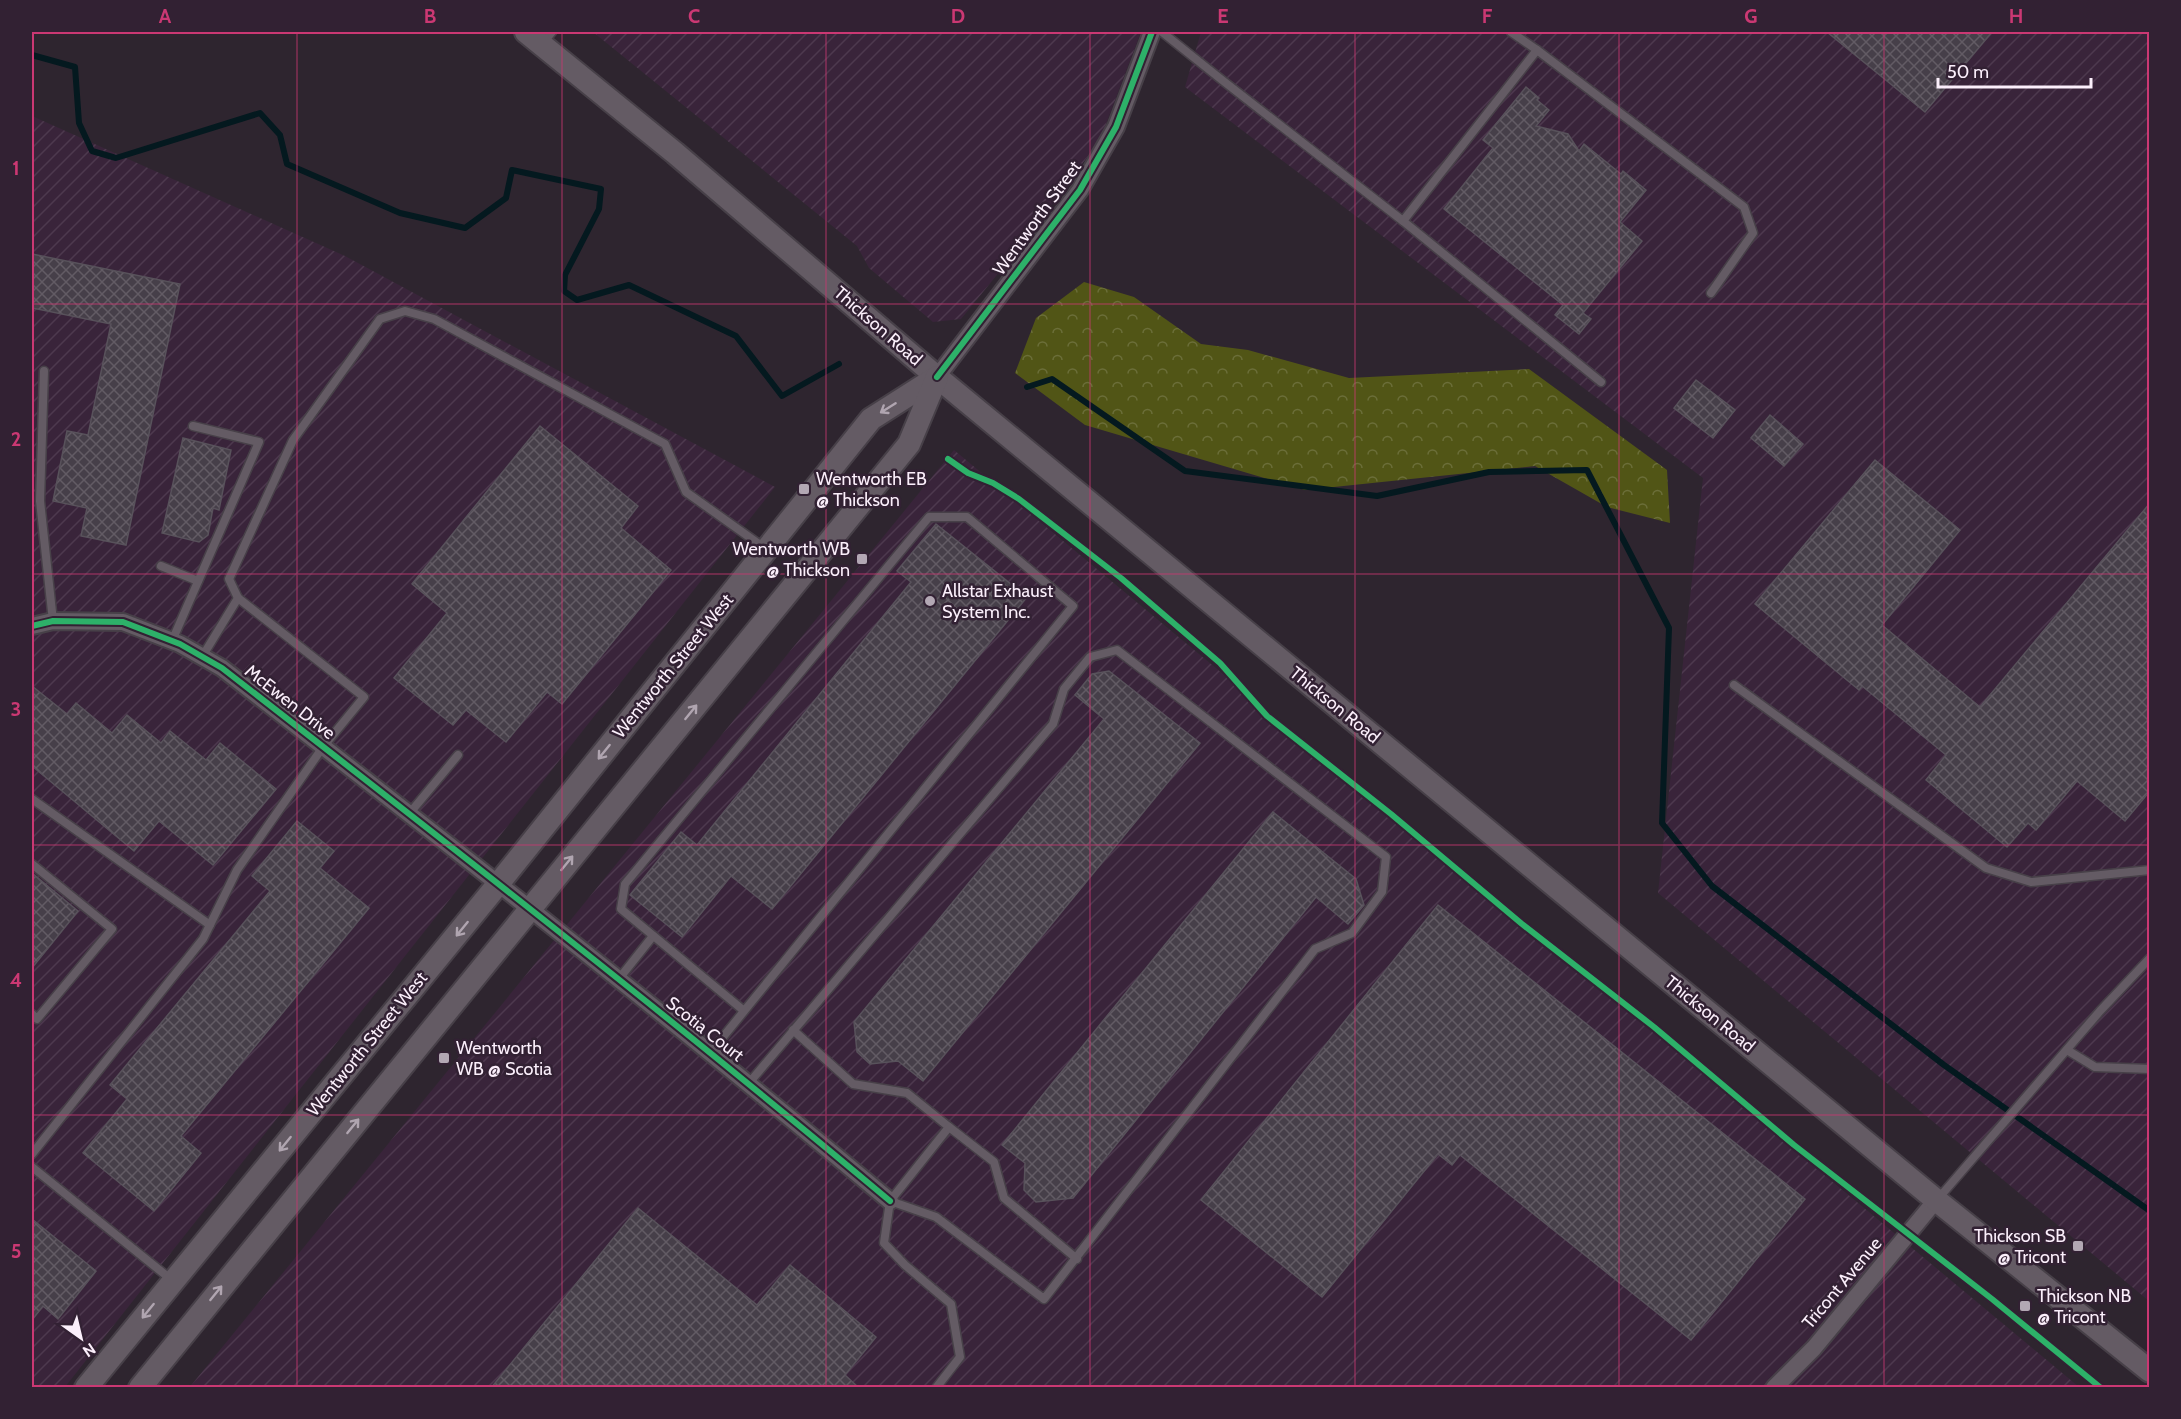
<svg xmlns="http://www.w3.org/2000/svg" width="2181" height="1419" viewBox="0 0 2181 1419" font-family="Cabin,sans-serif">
<defs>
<pattern id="industrial-furrows" width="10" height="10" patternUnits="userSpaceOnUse" patternTransform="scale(1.5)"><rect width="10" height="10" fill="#39243a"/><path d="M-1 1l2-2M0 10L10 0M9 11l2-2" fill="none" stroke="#4d394e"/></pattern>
<pattern id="forest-crowns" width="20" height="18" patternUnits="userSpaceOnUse" patternTransform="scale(1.5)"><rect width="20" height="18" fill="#515516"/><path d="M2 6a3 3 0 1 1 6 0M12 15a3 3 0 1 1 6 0" fill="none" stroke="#6b6e39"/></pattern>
<pattern id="building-cross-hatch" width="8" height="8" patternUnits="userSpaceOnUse" patternTransform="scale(1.5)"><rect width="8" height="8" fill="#463f49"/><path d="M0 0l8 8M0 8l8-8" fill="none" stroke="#625b64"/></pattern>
</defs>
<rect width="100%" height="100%" fill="#2e252f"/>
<g fill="url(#industrial-furrows)">
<path d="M593,32H1141L1100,140L1027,238L961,319L933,322L869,268L857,246Z"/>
<path d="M1201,32H2149V1301L1658,893L1703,478L1185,87Z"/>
<path d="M32,116L345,256L775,487L65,1387L32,1388Z"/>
<path d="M954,450L2079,1387L189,1388Z"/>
</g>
<path fill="url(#forest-crowns)" d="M1084,282L1134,297L1201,344L1248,350L1349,378L1529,369L1667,470L1670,523L1607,507L1535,466L1305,490L1085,425L1015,373L1036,318Z"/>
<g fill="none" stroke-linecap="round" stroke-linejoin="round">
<g stroke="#04191f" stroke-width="6">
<path d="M32,55L75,67L79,123L92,151L116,158L260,113L280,135L287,164L400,213L465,228L506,198L512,170L601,189L599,209L565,275L564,291L577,300L629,285L736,336L782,396L839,364"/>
<path d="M1027,387L1052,379L1185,471L1377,496L1489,472L1587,470L1669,628L1662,823L1712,886L1944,1065L2150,1211"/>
</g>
</g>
<g fill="url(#building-cross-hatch)" stroke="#58525b" stroke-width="1.5">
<path d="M1827,32H1992L1925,112Z"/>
<path d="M1526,87L1539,98L1537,100L1549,110L1536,126L1568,134L1579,151L1584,144L1621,174L1623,171L1646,190L1620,222L1642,241L1583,313L1591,319L1579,334L1555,315L1563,305L1444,209L1493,148L1483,140Z"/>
<path d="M32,254L180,284L126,545L81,536L87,508L53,501L67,431L88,435L111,324L32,308Z"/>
<path d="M1696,380L1735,410L1713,438L1674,408Z"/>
<path d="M1770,415L1803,444L1784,466L1751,438Z"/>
<path d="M540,426L638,506L621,528L671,570L562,704L547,692L506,742L466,710L453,725L394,678L447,613L412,584Z"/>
<path d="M183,438L231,450L219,510L213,508L208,535L199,542L162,533Z"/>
<path d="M1875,460L1960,530L1882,625L1980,707L2150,503V791L2125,821L2077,781L2036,830L2028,823L2007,847L1926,780L1946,755L1862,686L1859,690L1755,604Z"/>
<path d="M936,524L1027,597L772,909L731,876L682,937L630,895L681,832L697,845L911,582L897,571Z"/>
<path d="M1109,671L1200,743L923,1081L898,1061L870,1064L857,1052L854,1022L1104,719L1075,695L1092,674Z"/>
<path d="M32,686L67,714L76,703L112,733L127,715L161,743L170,731L206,760L220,743L276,789L213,865L159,821L134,851L32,766Z"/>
<path d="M1273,812L1356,879L1364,905L1348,924L1316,897L1073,1198L1036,1202L1024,1190L1025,1163L1002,1145Z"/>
<path d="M297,821L334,851L320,868L369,908L181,1136L201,1153L154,1211L83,1153L127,1099L110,1085L270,891L252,876Z"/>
<path d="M32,873L78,911L32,968Z"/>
<path d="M1438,905L1805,1199L1691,1340L1460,1155L1452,1165L1438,1154L1322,1297L1201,1200Z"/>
<path d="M638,1208L757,1305L790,1265L876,1337L845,1375L859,1388H491Z"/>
<path d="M32,1219L96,1271L58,1319L43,1306L32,1320Z"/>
</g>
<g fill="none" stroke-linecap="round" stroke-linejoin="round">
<defs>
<g id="lane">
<path d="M1162,32L1222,80L1403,221"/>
<path d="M1511,32L1537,50"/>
<path d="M542,44L552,32"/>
<path d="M44,371L40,501L53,621"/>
<path d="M1601,382L1403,221L1537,50L1744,207L1753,233L1711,293"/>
<path d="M161,566L198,581"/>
<path d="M172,641L259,442L193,426"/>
<path d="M202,657L238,598"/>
<path d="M1734,685L1986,868L2031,882L2150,870"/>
<path d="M32,799L210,925"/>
<path d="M409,814L458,755"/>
<path d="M32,864L112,929L37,1019L32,1014"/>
<path d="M618,980L653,936"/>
<path d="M793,1030L853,1084L907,1093L949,1127L890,1201L884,1243L905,1265L951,1304L960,1357L936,1388"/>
<path d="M2067,1050L2095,1067L2150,1069"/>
<path d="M710,1053L1073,606L967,517H929L625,884L621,909L743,1010"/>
<path d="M749,1083L1053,724L1064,689L1090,657L1117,650L1386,857L1382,892L1352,933L1315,949L1044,1299L936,1217L890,1201"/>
<path d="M949,1127L994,1162L1004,1198L1077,1259"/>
<path d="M32,1154L203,939L237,870L323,747L364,697L238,598L229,579L293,440L380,319L405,311L434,319L665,444L686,492L766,549"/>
<path d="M32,1167L173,1281"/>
<path d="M1937,1200L2100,1011L2150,958"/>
</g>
<g id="street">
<path d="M937,377L1080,190L1116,127L1152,32"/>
<path d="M32,626L53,621L123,622L180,644L222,668C447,843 672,1018 890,1201"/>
<path d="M1774,1388L1814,1348L1936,1200"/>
</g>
<g id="secondary">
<path d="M526,32L675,153L937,377L1936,1200L2150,1371"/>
<path d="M86,1388L499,883L871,419L937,377"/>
<path d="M140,1388L909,444L937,377"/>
</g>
</defs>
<use href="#lane" stroke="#474048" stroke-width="11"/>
<use href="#street" stroke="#474048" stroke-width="20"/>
<use href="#secondary" stroke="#474048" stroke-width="26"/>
<use href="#lane" stroke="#645b64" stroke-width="8"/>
<use href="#street" stroke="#645b64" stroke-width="16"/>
<use href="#secondary" stroke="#645b64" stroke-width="22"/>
<defs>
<g id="cycleway">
<path d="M937,377L1080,190L1116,127L1152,32"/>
<path d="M948,459L968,473L993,483L1019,499L1121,578L1220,663L1267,716L1391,814L1522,924L1654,1027L1794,1145L1992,1299L2101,1388"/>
<path d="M32,626L53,621L123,622L180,644L222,668C447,843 672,1018 890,1201"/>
</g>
</defs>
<use href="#cycleway" stroke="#322133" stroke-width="10"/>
<use href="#cycleway" stroke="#2db169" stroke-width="6"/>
</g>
<defs><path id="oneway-shaft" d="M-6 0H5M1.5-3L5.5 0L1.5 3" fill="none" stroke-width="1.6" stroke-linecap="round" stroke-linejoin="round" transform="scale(1.5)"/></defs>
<g stroke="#b0a5b0">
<use href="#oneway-shaft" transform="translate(888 408) rotate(148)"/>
<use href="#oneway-shaft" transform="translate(691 712) rotate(-51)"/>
<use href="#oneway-shaft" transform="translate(604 752) rotate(129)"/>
<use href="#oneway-shaft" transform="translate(567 863) rotate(-51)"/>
<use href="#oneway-shaft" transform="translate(462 929) rotate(129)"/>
<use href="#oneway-shaft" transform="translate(353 1126) rotate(-51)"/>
<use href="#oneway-shaft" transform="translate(285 1144) rotate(129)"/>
<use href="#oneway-shaft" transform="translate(216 1293) rotate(-51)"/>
<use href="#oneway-shaft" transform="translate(148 1311) rotate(129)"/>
</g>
<path fill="none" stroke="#cb3873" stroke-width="1.5" stroke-opacity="0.55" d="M297,32V1388M562,32V1388M826,32V1388M1090,32V1388M1355,32V1388M1619,32V1388M1884,32V1388M32,304H2150M32,574H2150M32,845H2150M32,1115H2150"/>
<g fill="#b3a8b4" stroke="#322133" stroke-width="2">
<rect x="798" y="483" width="12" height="12" rx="3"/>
<rect x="856" y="553" width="12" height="12" rx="3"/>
<circle cx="930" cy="601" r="6"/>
<rect x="438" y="1052" width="12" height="12" rx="3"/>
<rect x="2072" y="1240" width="12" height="12" rx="3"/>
<rect x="2019" y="1300" width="12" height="12" rx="3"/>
</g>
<g text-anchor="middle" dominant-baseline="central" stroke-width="5" stroke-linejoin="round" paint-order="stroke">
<g font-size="18" fill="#fbeffb" stroke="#322133">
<text transform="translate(1037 218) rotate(-54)">Wentworth Street</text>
<text transform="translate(878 326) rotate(41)">Thickson Road</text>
<text transform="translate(673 666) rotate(-51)">Wentworth Street West</text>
<text transform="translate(290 702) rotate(38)">McEwen Drive</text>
<text transform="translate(1335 705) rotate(39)">Thickson Road</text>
<text transform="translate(1710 1014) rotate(39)">Thickson Road</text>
<text transform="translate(705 1029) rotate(38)">Scotia Court</text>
<text transform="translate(367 1044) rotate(-51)">Wentworth Street West</text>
<text transform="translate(1842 1283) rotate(-50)">Tricont Avenue</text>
</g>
<g font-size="18" fill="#fbeffb" stroke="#322133" text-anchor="start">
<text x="816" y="479">Wentworth EB<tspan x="816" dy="21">@ Thickson</tspan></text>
<text x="850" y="549" text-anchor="end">Wentworth WB<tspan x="850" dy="21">@ Thickson</tspan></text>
<text x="942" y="591">Allstar Exhaust<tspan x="942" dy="21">System Inc.</tspan></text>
<text x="456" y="1048">Wentworth<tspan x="456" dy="21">WB @ Scotia</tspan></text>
<text x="2066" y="1236" text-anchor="end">Thickson SB<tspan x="2066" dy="21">@ Tricont</tspan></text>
<text x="2037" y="1296">Thickson NB<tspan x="2037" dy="21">@ Tricont</tspan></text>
</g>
</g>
<rect width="2181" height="1419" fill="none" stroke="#322133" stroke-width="66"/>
<g transform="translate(81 1338) rotate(146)" stroke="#322133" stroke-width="4.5" paint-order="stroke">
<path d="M0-4.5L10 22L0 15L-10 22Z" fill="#fbeffb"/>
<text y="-9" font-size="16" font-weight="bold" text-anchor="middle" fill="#fbeffb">N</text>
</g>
<path d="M1938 78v9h153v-9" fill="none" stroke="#fbeffb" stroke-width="3"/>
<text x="1947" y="78" font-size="18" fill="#fbeffb" stroke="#322133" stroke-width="4.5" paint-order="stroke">50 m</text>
<rect x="33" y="33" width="2115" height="1353" fill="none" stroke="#cb3873" stroke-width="2"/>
<g font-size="20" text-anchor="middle" font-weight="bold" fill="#cb3873">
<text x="165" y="23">A</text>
<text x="430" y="23">B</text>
<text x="694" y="23">C</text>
<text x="958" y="23">D</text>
<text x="1223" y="23">E</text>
<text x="1487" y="23">F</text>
<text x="1751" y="23">G</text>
<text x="2016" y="23">H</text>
<text x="16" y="175">1</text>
<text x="16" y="446">2</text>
<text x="16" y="716">3</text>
<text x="16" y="987">4</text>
<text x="16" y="1258">5</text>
</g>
</svg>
